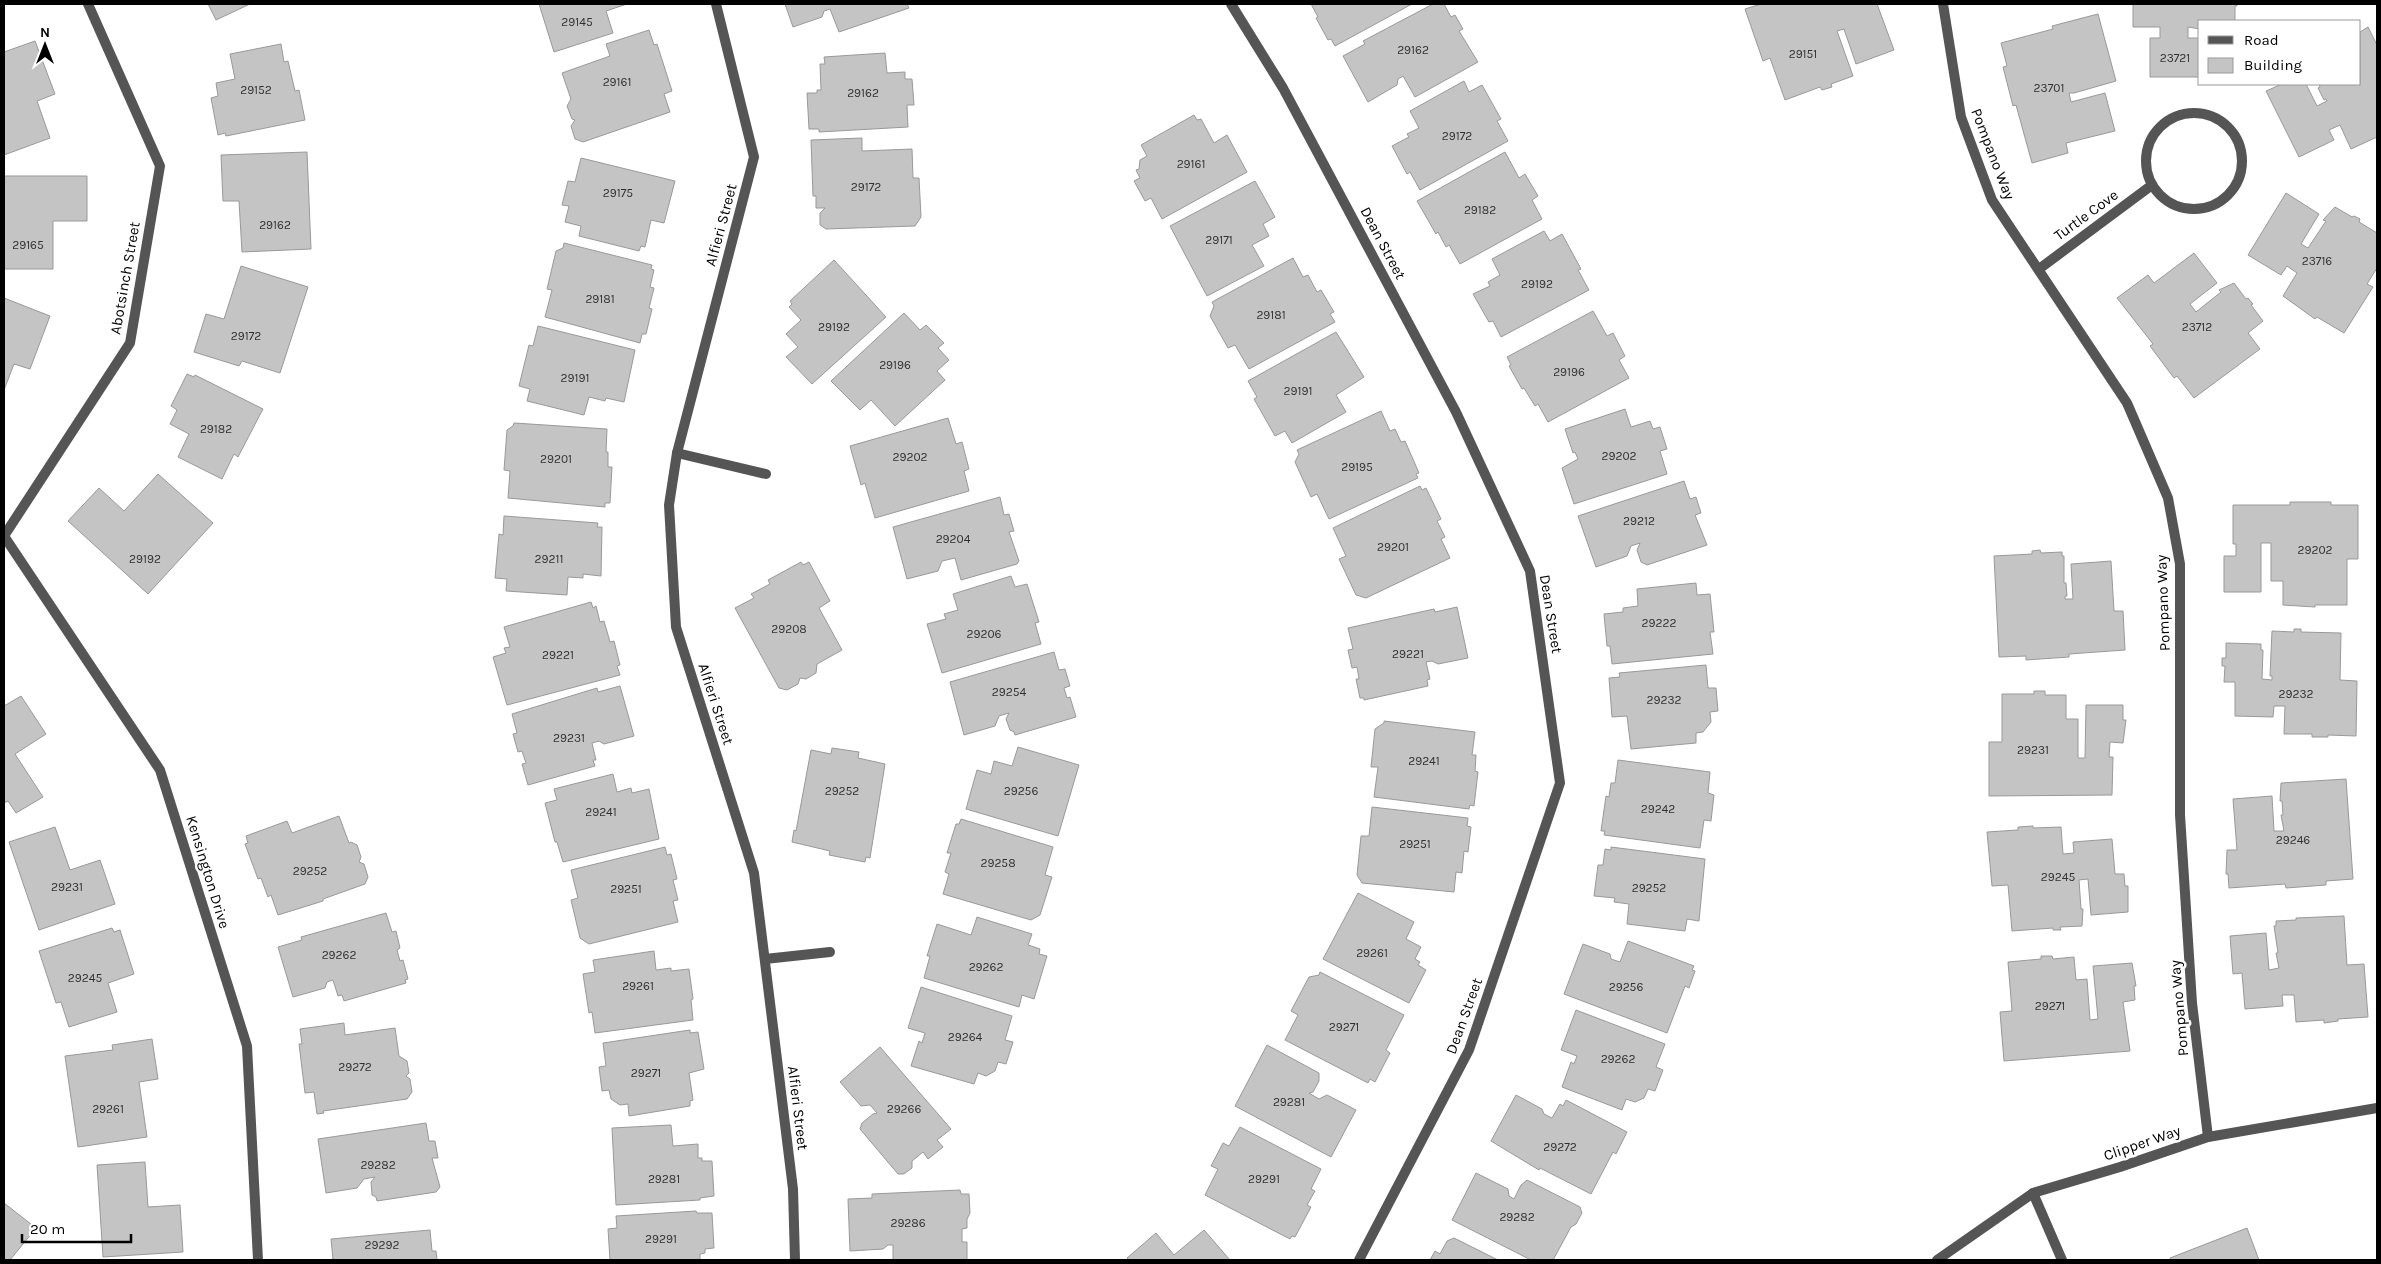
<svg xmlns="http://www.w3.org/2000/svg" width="2381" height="1264" viewBox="0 0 2381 1264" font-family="Karla,sans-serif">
<rect width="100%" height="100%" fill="#fff"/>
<g fill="#c4c4c4" stroke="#999">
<path d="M208,4H250L216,20Z"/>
<path d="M539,4H627L606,11L613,33L554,52Z"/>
<path d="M785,4H907L909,8L839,32L830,9L824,11L822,17L793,27Z"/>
<path d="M1311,4H1412L1335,46L1331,39L1328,40L1316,18L1318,17Z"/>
<path d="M1433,4H1444L1451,17L1455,15L1463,29L1459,31L1478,62L1415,97L1403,76L1398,79L1397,85L1368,102L1343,56L1365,44L1363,41Z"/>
<path d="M1761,4H1877L1894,50L1856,64L1844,29L1837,31L1853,76L1831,84L1832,87L1822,90L1820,87L1785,100L1770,58L1763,61L1745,9Z"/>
<path d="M2133,4H2237V6H2235V21H2200V29L2188,27V38H2200V77H2150V38H2160V27H2133Z"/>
<path d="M2098,14L2116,81L2074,93H2069L2071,102L2105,93L2115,131L2066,143L2068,153L2032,163L2016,105L2013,106L2003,67L2007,66L2001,43L2053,29L2052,26Z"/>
<path d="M2368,27L2377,45V138V137L2351,149L2340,125L2329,130L2334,140L2299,157L2266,91L2282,84H2306L2317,106L2327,101L2326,99L2324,100L2318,88L2320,87L2319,84H2360V32Z"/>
<path d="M649,30L654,45L657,44L672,91L664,94L670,112L583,142L575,139L571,126L575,120L572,119L567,106L571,99L562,73L610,56L606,44Z"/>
<path d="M35,41L55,94L37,101L50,138L4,155V52Z"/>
<path d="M281,44L284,62L288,61L295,91L299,90L305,120L226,136L225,133L218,135L211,98L218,96L216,83L235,79L230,54Z"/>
<path d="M885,53L887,73L905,72V79H912L914,105H907L908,127L819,132V129H809L807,93H817V90H821L820,64H825L824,57Z"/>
<path d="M1464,81L1469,92L1482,85L1501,119L1497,121L1508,141L1420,190L1410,172L1407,174L1392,146L1409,137L1407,134L1419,128L1410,111Z"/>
<path d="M1194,115L1197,120L1201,119L1214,143L1227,135L1247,172L1162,219L1151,198L1145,201L1134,181L1140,178L1136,170L1139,169L1140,160L1147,156L1141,145Z"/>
<path d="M862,138V151L912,149L913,178H919L921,217L915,226L826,229L820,225V213L825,208H816V196H813L811,140Z"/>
<path d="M307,152L311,249L242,252L239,201H223L221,155Z"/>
<path d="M1505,152L1519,178L1525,174L1538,196L1532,200L1542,219L1460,264L1449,245L1446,247L1438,232L1436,234L1417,201Z"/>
<path d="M581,158L675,181L664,223L651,220L645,247L641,246L639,251L579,236L581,226L565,222L569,206L562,205L568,181L575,182Z"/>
<path d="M4,176H87V221H53V269H4Z"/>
<path d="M1255,181L1275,217L1263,224L1269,236L1252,245L1264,266L1207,296L1170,226Z"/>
<path d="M2286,193L2319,214L2301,244L2308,248L2326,221L2323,220L2335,207L2352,217L2354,216L2360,219L2359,222L2377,233V268L2367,284L2373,287L2344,333L2317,317L2315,319L2283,296L2297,273L2287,266L2281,275L2248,255Z"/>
<path d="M1544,231L1550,241L1562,234L1581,269L1578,270L1589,290L1501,337L1493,321L1489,322L1473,294L1490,286L1488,282L1500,275L1492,259Z"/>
<path d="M564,243L652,265L651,269L654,270L650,287L654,288L649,308L652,309L646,334H642L640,343L545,317L552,290L547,289L556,251L563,248Z"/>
<path d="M2194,253L2217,283L2190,304L2196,312L2221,292L2219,290L2234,283L2246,299L2248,298L2253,304L2251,305L2263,321L2248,333L2260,349L2194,398L2177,376L2174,378L2150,346L2153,344L2117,298L2148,275L2154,283Z"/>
<path d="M1293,258L1303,277L1308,275L1317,292L1321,290L1334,312L1330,314L1335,322L1249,369L1235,345L1228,348L1210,316L1214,306L1212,302Z"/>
<path d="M834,260L886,317L812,384L786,357L798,347L786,334L801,320L789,307L792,304L790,301Z"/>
<path d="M241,266L308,287L280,373L242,361L239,366L194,352L206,314L224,319Z"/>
<path d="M4,298L50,316L30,369L14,364L4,390Z"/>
<path d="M1593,311L1607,336L1613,333L1625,356L1619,360L1629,378L1548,422L1538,404L1535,406L1524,388L1522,389L1509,366L1511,365L1507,357Z"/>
<path d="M904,313L920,330L926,325L944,343L938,348L949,360L937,371L945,380L895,426L871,400L860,410L831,381Z"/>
<path d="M538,326L635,350L624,402L606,398L605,401L589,397L584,415L527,401L530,389L519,386L529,345L533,346Z"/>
<path d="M1336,332L1364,377L1336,395L1346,412L1292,443L1285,431L1275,436L1254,399L1257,397L1248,381Z"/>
<path d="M187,374L194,377L195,375L263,409L238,457L234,454L222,479L178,457L189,434L170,424L177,410L171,406Z"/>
<path d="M1625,409L1631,427L1650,421L1653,429L1660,427L1667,449L1660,451L1667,474L1574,504L1562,468L1578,459L1575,452L1573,453L1565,429Z"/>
<path d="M1381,411L1390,431L1395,429L1401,442L1405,441L1419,473L1416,474L1418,478L1329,519L1317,494L1311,497L1295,462L1299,454L1297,450Z"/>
<path d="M948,418L956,444L962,442L969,469L964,471L969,491L875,518L865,483L861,485L850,446Z"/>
<path d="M514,423L607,429L606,452H608V467H612L610,503H605V507L508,498L510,471L504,470L507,430L513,426Z"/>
<path d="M158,474L213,523L148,594L68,521L99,488L124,511Z"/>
<path d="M1684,481L1690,499L1696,497L1701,513L1695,515L1707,545L1647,565L1641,562L1637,550L1640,543L1631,546L1627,556L1596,567L1578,516Z"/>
<path d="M1420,486L1422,490L1426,488L1441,519L1437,521L1445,537L1441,539L1450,558L1366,598L1356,595L1339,559L1346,556L1333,528Z"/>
<path d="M1000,497L1004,515L1009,514L1014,531L1009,532L1019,561L1017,564L961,580L955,558L942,561L938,571L907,579L893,527Z"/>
<path d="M2290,502H2331V505H2358V559H2347V605H2315V607L2283,605V581H2271V543H2261V592H2224V556H2236V544H2233V505H2290Z"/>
<path d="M504,516L598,523L597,527H602L601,576L583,574V578L568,577L567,595L506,591L507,579L495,578L499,534L503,535Z"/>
<path d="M2040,550L2041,553L2062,552V556H2064V583H2066L2067,596H2065V599H2073L2071,564L2111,561L2114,611H2123L2125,650L2069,654V657L2026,660V656L1999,657L1994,556L2032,554V551Z"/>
<path d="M801,562L803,565L809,562L830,601L819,608L842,650L817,664L816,673L806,679L800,678L798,684L787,690L779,688L735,608L754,598L751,594L770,584L768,580Z"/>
<path d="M1011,576L1015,587L1027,584L1039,622L1035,623L1041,644L942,673L927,624L946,619L944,614L958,610L953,594Z"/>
<path d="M1696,583L1697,595L1710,594L1714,632H1710L1713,654L1612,664L1610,646H1607L1604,614L1623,612V608L1638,606L1637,589Z"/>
<path d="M591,602L593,608L596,606L600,622L604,621L610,642L614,641L620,665L617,666L620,675L507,705L493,657L506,653L504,648L510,647L504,627Z"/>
<path d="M1457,607L1468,658L1438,664L1432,661L1426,662L1430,679L1427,680L1428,686L1364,700V698H1360L1356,679H1359L1357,667L1352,668L1348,650L1353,649L1348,628L1434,609L1435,612Z"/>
<path d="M2294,629H2301V632L2341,633L2340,680L2357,681L2356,736L2328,735V737H2312V734H2284L2285,706H2274L2273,717L2235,716V682H2224L2225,666H2222V658H2226V643L2261,644V650H2263L2262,679L2272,680V676H2270L2272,631L2294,632Z"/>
<path d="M1054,652L1059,670L1065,669L1070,686L1064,688L1067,698L1070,697L1076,717L1015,735L1014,732L1010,730L1006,719L1009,713L999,716L995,726L964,735L950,682Z"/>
<path d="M1706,665L1708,688H1716L1718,711L1710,712L1711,722L1703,732L1696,733V743L1631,749L1627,716L1612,717L1609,678L1620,677L1619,673Z"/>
<path d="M620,686L634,736L604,744L599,741L592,743L596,760H593L595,766L528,785L522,764L526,763L522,751L518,752L513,734L517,733L512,714L597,688L598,692Z"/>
<path d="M2034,691H2045V695H2066V719H2078V758H2085L2086,705H2123V720H2126L2123,743L2110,742L2109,757H2113L2112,795L1989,796V742H2002V694H2034Z"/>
<path d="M21,696L46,734L15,754L43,797L16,813L8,801L4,803V706Z"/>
<path d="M1384,721L1475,732L1472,755H1476L1475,771L1478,772L1474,806L1470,805L1469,809L1374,797L1378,767H1371L1375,729L1384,723Z"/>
<path d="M1018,747L1079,765L1058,836L966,809L977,770L991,774L994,761L1012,766Z"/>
<path d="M832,748L859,752L858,758L885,764L870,858L866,857L865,862L829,855L830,851L792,842L794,830L796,831L811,750L831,754Z"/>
<path d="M1618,760L1710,772L1708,793L1714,795L1711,821L1704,820L1700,848L1604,835L1605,831H1601L1606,796L1609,797L1611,783H1615Z"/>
<path d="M613,774L617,792L631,788L632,793L649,789L659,839L563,862L557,842H555L545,803L557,800L554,789Z"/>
<path d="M2346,779L2353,879L2326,881V885L2286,888L2285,884L2229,888L2228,874H2226L2227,850H2237L2233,799L2272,796L2274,831H2284L2281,815H2283L2282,801H2280L2281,783Z"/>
<path d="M1372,807L1468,818L1467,826L1471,827L1468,852L1464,851L1462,873L1456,872L1454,892L1362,883L1357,875L1361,836H1369Z"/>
<path d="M339,816L349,843L351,842L357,845L361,857L359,862L364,864L368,877L365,884L323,899V901L278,915L271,895L268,897L261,878L258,879L245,844L248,843L246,836L287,821L292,833Z"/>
<path d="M961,819L1053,847L1045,875L1052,877L1040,915L1031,920L943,894L949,874L945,872L951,853H947L956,824H959Z"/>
<path d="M2033,826V828L2061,827L2063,854L2074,853L2073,842L2112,839L2115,874H2124L2125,886H2128V912L2091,915L2088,879L2079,880L2081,909H2083L2082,926L2060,927L2061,930H2053V928L2012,931L2008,885L1992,886L1987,832L2018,830V827Z"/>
<path d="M55,827L70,870L100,860L115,904L39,930L9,842Z"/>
<path d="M665,847L667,855L671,854L677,879L673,880L678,900L673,901L678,922L589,944L580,938L571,900L578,898L571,870Z"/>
<path d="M1611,847L1705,859L1699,921L1687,919L1685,931L1627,924L1629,904L1614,902L1615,898L1594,896L1598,865H1603L1605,849L1611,850Z"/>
<path d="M1358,893L1414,922L1406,939L1421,947L1415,959L1420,962L1418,965L1426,970L1409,1003L1323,959Z"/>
<path d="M386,913L392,932L396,931L400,948L397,950L400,961L403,960L408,979L405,980L406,983L344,1001L342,995L338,996L333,980L327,982L325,988L293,997L278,947L302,940L301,937Z"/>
<path d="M2344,916L2347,965L2364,964L2368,1017L2338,1019V1021L2324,1023V1020L2296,1022L2294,995H2282L2283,1006L2245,1009L2242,973L2233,974L2230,936L2266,933L2269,970L2279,968L2276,953H2278L2274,926H2276V921L2296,920V918Z"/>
<path d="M977,917L1032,934L1028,945L1040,949L1039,954L1047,956L1034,999L1022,995L1019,1007L924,978L930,956H927L937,924L971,935Z"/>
<path d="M112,928L114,932L120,930L134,974L108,983L117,1012L69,1027L61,1002L56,1003L39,951Z"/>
<path d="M1628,941L1694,966L1692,970L1695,971L1689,988L1685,986L1667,1033L1564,994L1583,944L1610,954L1611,959L1620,962Z"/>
<path d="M654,951L656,970L671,968V971L689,969L693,999L691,1000L693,1020L595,1033L592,1012L589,1013L583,974L595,972L593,960Z"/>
<path d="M2041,956H2052L2053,959L2074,957L2076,980L2087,979L2090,1020L2098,1019L2093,966L2132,963L2136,986H2134L2135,1000L2123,1002L2130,1051L2004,1061L2000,1012L2012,1011L2008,962L2041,959Z"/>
<path d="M1320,972L1404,1015L1386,1050L1390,1053L1375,1082L1370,1079L1368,1083L1285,1040L1298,1015L1291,1011L1309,977L1319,975Z"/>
<path d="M921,987L1012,1016L1005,1040L1013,1042L1006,1064L998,1062L995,1071L986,1076L978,1073L974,1084L911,1066L919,1041L922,1043L925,1033L908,1028Z"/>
<path d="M1576,1010L1665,1044L1656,1067L1663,1070L1655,1091L1648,1089L1644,1098L1635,1102L1626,1099L1622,1110L1562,1087L1571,1062L1574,1064L1577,1056L1561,1050Z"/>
<path d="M344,1023L345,1035L395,1028L399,1056L407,1061L409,1073L406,1076L410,1079L412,1092L407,1099L323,1111L324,1113L317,1114L314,1092L305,1093L299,1044H302L300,1029Z"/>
<path d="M690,1030V1033L698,1032L704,1069L689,1073L693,1100L690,1101V1106L629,1116L628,1104L620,1105L611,1099L609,1090L602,1091L599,1067L606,1066L603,1043Z"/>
<path d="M152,1039L158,1079L139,1082L147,1137L78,1147L65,1056L113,1050L112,1045Z"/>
<path d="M1267,1045L1319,1073V1081L1313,1092L1309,1093L1319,1099L1327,1095L1356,1110L1331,1157L1235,1106Z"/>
<path d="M880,1047L951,1129L937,1140L943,1147L928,1159L923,1152L912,1161V1168L904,1174H898L860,1129L862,1123L873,1114L877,1113L870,1105L861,1106L840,1082Z"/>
<path d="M1516,1095L1542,1109L1544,1114L1552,1118L1560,1104L1563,1106L1566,1100L1627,1132L1616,1154L1613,1152L1591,1194L1540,1168L1539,1170L1491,1141Z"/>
<path d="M426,1123L429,1141H435L438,1158H432L440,1187L436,1192L377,1201L376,1197L372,1195L371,1182L375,1177L364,1179L357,1188L326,1193L318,1139Z"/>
<path d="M671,1125L673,1146L698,1144V1158H702V1161H712L714,1196L700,1198V1200L616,1205L612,1128Z"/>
<path d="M1240,1127L1321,1169L1311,1189L1315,1191L1307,1205L1311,1207L1295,1237L1292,1236L1290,1239L1205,1195L1218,1169L1211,1166L1223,1143L1229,1146Z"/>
<path d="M145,1162L148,1207L180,1205L183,1252L103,1257L97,1165Z"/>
<path d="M1476,1173L1508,1189L1509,1196L1514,1199L1521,1185L1527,1180L1580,1207L1582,1213L1576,1224L1571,1227L1553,1260H1531L1452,1220Z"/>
<path d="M960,1190L961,1194H969L970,1213L967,1219V1228L962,1229V1242H967V1260H893V1245H888L883,1249L850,1251L848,1199L872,1198V1194Z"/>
<path d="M4,1203L36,1228L10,1260H4Z"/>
<path d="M696,1211L697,1213H712L714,1248L705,1249V1253L700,1254V1260H610L608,1229L617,1228L616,1216Z"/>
<path d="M2247,1228L2259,1260H2171L2170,1258Z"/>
<path d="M430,1230L432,1251H436L437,1260H328L333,1259L331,1239Z"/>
<path d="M1204,1230L1230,1260H1129L1127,1258L1156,1233L1174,1255Z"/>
<path d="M1454,1238L1498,1260H1430L1435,1251L1440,1254L1447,1241Z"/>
</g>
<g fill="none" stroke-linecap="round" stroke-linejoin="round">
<g stroke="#555" stroke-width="10">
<path d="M716,4L754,157L677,453L669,505L676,627L754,873L793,1189L795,1260"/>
<path d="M1231,4L1283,88L1456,412L1530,571L1560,783L1469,1050L1359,1260"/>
<path d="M1943,4L1961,117L1992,200L2127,403L2168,498L2180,564V815L2192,1003L2208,1137"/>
<circle cx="2194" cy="161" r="48"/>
<path d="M2039,269L2152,185"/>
<path d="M677,453L766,474"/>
<path d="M4,536L160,770L247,1046L258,1260"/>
<path d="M4,536L130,343L160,166L88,4"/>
<path d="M765,959L830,952"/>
<path d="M2033,1193L2062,1260"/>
<path d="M1937,1260L2033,1193L2120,1167L2208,1137L2377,1108"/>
</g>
</g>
<g text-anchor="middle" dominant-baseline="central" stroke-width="5" stroke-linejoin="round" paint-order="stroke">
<g font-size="12" fill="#313131">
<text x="577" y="22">29145</text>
<text x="1413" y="50">29162</text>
<text x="1803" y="54">29151</text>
<text x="2175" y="58">23721</text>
<text x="617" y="82">29161</text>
<text x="2049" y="88">23701</text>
<text x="256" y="90">29152</text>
<text x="863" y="93">29162</text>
<text x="1457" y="136">29172</text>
<text x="1191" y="164">29161</text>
<text x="866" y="187">29172</text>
<text x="618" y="193">29175</text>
<text x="1480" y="210">29182</text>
<text x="275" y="225">29162</text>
<text x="1219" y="240">29171</text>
<text x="28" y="245">29165</text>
<text x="2317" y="261">23716</text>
<text x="1537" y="284">29192</text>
<text x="600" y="299">29181</text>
<text x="1271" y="315">29181</text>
<text x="834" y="327">29192</text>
<text x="2197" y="327">23712</text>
<text x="246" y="336">29172</text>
<text x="895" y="365">29196</text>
<text x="1569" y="372">29196</text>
<text x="575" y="378">29191</text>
<text x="1298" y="391">29191</text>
<text x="216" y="429">29182</text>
<text x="1619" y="456">29202</text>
<text x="910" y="457">29202</text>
<text x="556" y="459">29201</text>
<text x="1357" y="467">29195</text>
<text x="1639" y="521">29212</text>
<text x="953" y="539">29204</text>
<text x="1393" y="547">29201</text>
<text x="2315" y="550">29202</text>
<text x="145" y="559">29192</text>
<text x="549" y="559">29211</text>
<text x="1659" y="623">29222</text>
<text x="789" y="629">29208</text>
<text x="984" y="634">29206</text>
<text x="1408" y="654">29221</text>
<text x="558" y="655">29221</text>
<text x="1009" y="692">29254</text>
<text x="2296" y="694">29232</text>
<text x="1664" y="700">29232</text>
<text x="569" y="738">29231</text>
<text x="2033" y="750">29231</text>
<text x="1424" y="761">29241</text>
<text x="842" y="791">29252</text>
<text x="1021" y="791">29256</text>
<text x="1658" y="809">29242</text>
<text x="601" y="812">29241</text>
<text x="2293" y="840">29246</text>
<text x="1415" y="844">29251</text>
<text x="998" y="863">29258</text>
<text x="310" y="871">29252</text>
<text x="2058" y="877">29245</text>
<text x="67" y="887">29231</text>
<text x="1649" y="888">29252</text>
<text x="626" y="889">29251</text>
<text x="1372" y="953">29261</text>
<text x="339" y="955">29262</text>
<text x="986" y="967">29262</text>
<text x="85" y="978">29245</text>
<text x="638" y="986">29261</text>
<text x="1626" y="987">29256</text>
<text x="2050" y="1006">29271</text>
<text x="1344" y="1027">29271</text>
<text x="965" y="1037">29264</text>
<text x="1618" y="1059">29262</text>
<text x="355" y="1067">29272</text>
<text x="646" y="1073">29271</text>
<text x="1289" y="1102">29281</text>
<text x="108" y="1109">29261</text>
<text x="904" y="1109">29266</text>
<text x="1560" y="1147">29272</text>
<text x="378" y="1165">29282</text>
<text x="664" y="1179">29281</text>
<text x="1264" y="1179">29291</text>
<text x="1517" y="1217">29282</text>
<text x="908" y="1223">29286</text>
<text x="661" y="1239">29291</text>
<text x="382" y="1245">29292</text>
</g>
<g font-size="15" fill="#000" stroke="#fff">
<text transform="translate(1993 154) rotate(69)">Pompano Way</text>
<text transform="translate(2086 215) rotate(-36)">Turtle Cove</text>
<text transform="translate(721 225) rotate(-75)">Alfieri Street</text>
<text transform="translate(1383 243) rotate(62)">Dean Street</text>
<text transform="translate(125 278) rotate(-80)">Abotsinch Street</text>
<text transform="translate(2163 603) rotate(-92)">Pompano Way</text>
<text transform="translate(1551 614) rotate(81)">Dean Street</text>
<text transform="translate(716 704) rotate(72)">Alfieri Street</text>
<text transform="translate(208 872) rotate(73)">Kensington Drive</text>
<text transform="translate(2179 1008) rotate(-95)">Pompano Way</text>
<text transform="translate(1464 1016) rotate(-70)">Dean Street</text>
<text transform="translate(798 1108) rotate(83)">Alfieri Street</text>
<text transform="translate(2142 1143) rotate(-19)">Clipper Way</text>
</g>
</g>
<rect width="2381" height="1264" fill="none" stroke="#000000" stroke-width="10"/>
<rect x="2198" y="20" width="162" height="65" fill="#ffffff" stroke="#999999"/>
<rect x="2208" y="36" width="25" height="8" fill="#555555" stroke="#999999"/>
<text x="2244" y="45" font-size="15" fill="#000000">Road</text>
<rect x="2208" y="58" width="25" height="15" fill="#c4c4c4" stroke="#999999"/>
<text x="2244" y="70" font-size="15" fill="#000000">Building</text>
<g transform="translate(45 45)" stroke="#ffffff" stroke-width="4" paint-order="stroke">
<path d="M0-4L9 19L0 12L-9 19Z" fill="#000000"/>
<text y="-8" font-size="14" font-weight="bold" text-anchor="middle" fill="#000000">N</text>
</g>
<path d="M22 1234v8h109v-8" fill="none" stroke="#000000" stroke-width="2.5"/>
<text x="30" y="1234" font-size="15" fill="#000000" stroke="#ffffff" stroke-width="4" paint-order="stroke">20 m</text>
</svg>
